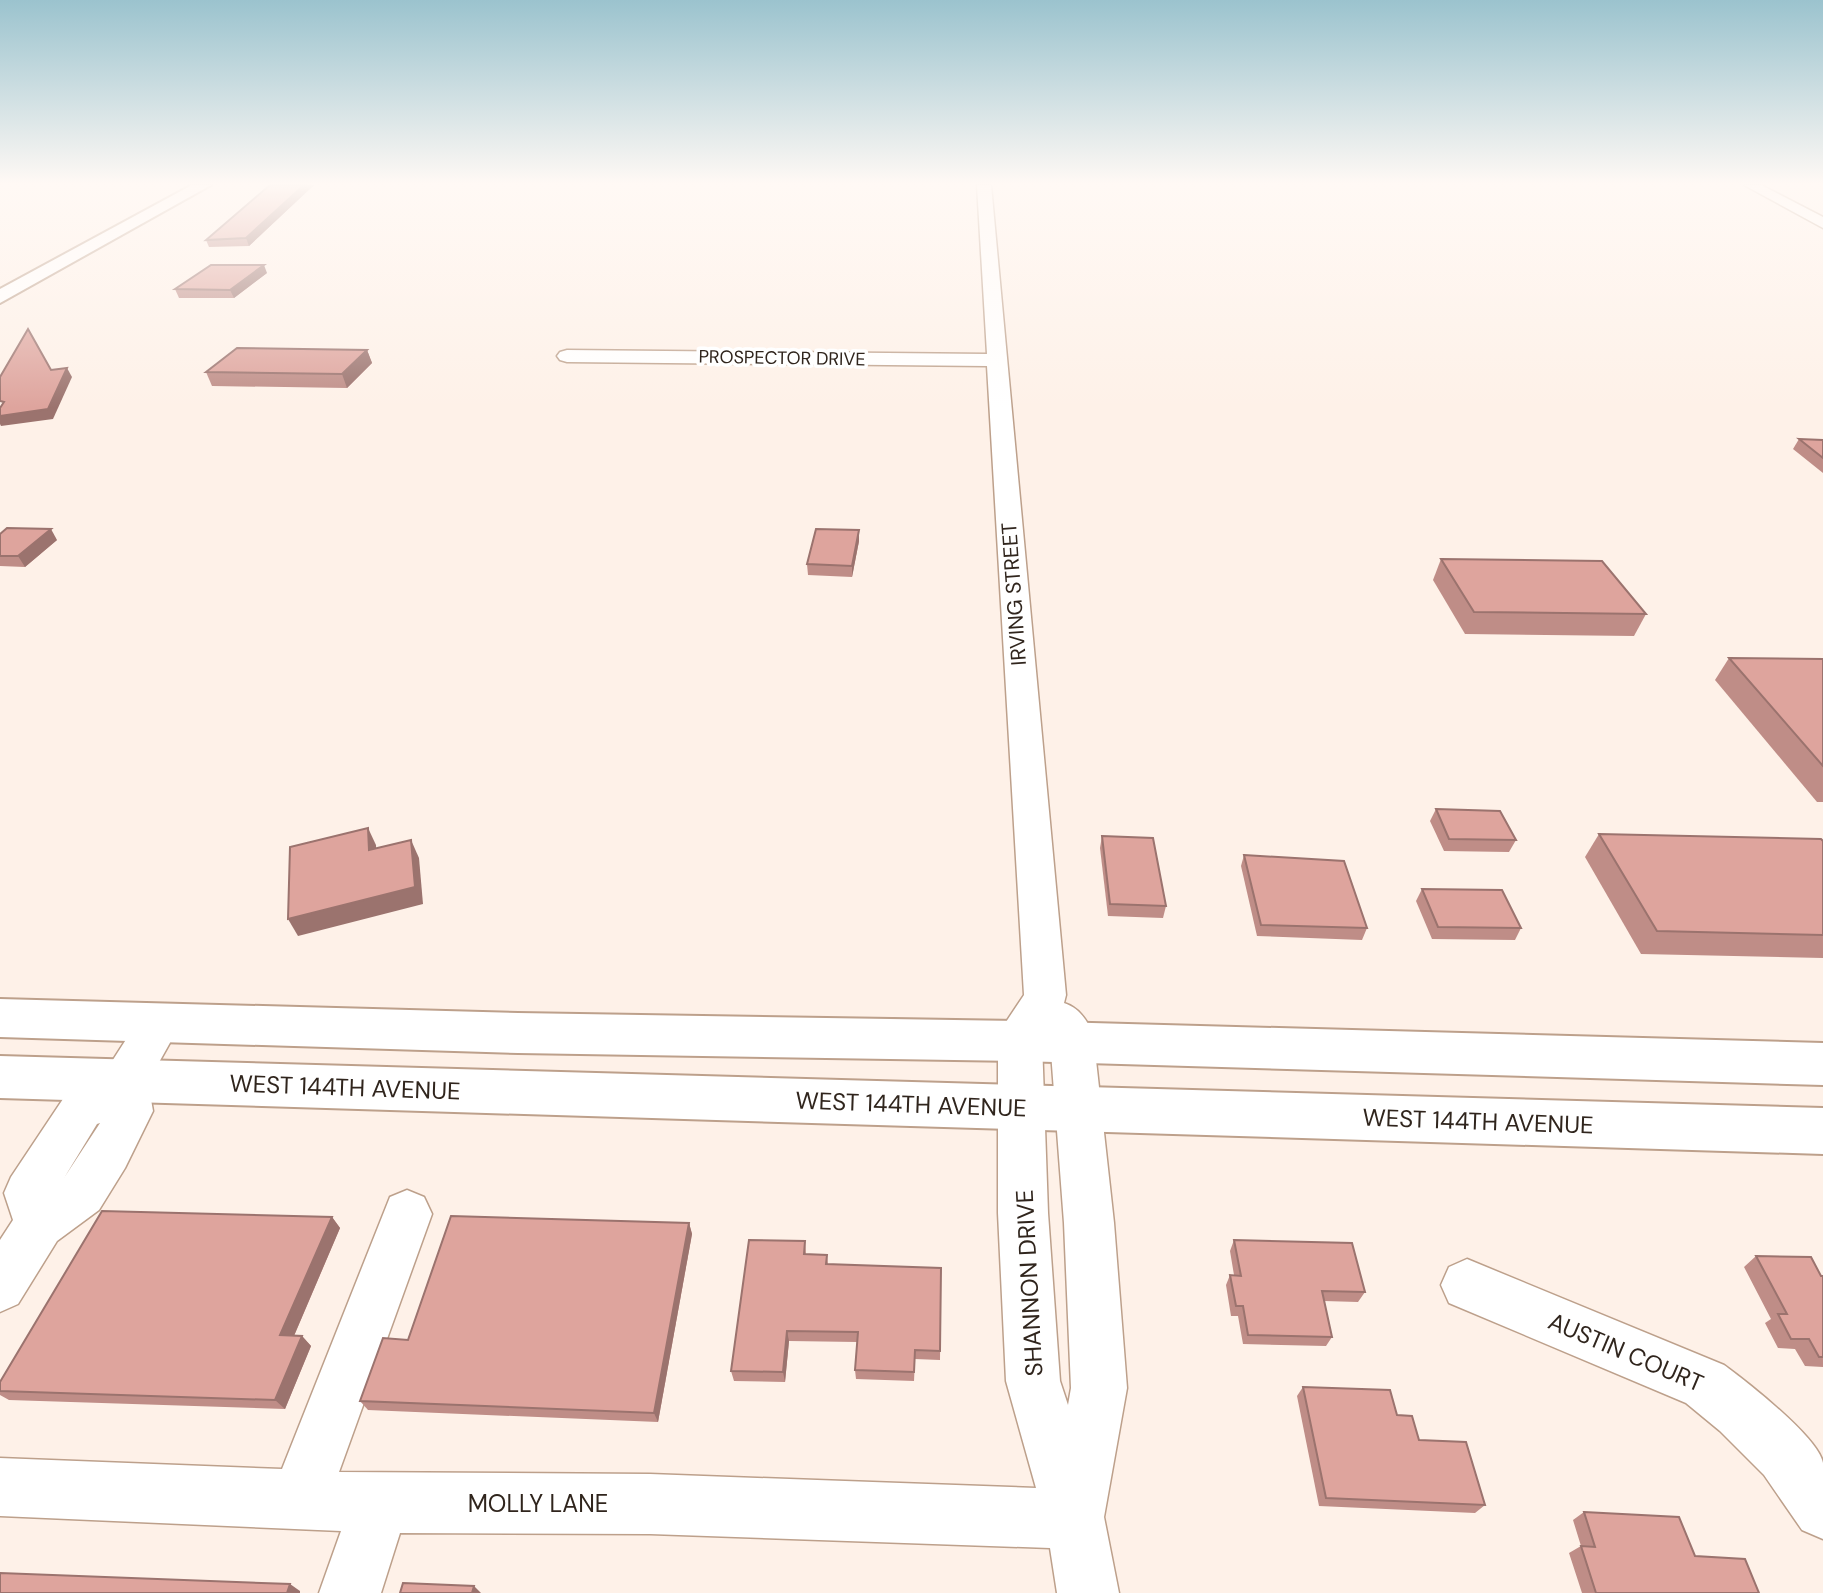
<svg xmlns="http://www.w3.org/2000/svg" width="1823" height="1593" viewBox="0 0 1823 1593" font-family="'DM Sans',sans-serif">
<rect width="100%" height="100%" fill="#fef1e8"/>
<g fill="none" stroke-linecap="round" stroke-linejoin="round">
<defs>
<g id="minor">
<path d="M977,185H991L1066,995L1064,1003C1079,1008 1086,1019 1093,1033L1114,1223L1127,1388L1104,1517L1119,1593H1057L1050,1548L650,1534L400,1533L381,1593H319L341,1531L0,1516V1458L282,1469L390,1197L407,1190L424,1197L432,1214L339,1472L650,1474L1036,1488L1006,1381L998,1213V1041L1006,1022L1024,995L987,366L567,362L560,360L557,356L560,352L567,350L987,354ZM1046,1034L1050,1039L1064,1223L1071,1388L1068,1405L1060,1381L1048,1213L1042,1041Z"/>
<path d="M1744,185H1761L1823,217V228Z"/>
<path d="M160,1005L175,1010L181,1023L148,1082L153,1111L125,1168L99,1210L57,1241L18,1304L0,1312V1240L13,1220L4,1193L11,1177L65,1096L109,1066L145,1010ZM100,1123L64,1178L97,1124Z"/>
<path d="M1467,1259L1724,1365C1746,1381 1819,1438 1823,1463C1823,1487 1823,1514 1823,1539L1802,1530L1764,1475L1720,1431L1686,1403L1449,1303L1441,1285L1449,1267Z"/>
</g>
<g id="major">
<path d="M192,185H211L0,303V289Z"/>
<path d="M0,999L518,1013L1020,1021L1823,1043V1085L1020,1061L518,1053L0,1037Z"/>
<path d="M0,1056L1823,1108V1154L0,1098Z"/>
</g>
</defs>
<use href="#minor" stroke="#bda08b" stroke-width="3"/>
<use href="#major" stroke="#bda08b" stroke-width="4"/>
<use href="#minor" fill="#fff" fill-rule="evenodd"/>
<use href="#major" fill="#fff" fill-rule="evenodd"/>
</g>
<g fill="#bf8d87">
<path d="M270,185H314L249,246L209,247L206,240Z"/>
<path d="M267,273L234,298H179L175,289Z"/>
<path d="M367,350L372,363L347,388L212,386L206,372Z"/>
<path d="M1799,439L1823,440V473L1793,449Z"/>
<path d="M859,530V541L852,577L808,575L807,564Z"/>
<path d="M0,534L57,540L25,567L0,566Z"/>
<path d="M1441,559L1646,614L1634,636L1465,634L1433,580Z"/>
<path d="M1729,658L1823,659V802H1817L1715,680Z"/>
<path d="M1436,809L1516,840L1509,852L1444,851L1430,821Z"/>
<path d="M1599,834L1823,841V958L1641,954L1585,857Z"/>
<path d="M1102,836L1166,906L1163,918L1108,916L1100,848Z"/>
<path d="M1244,855L1367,928L1362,940L1257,936L1241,866Z"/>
<path d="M1422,889L1521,928L1515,940L1432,939L1416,901Z"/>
<path d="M332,1217L340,1228L294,1336H302L311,1346L285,1409L9,1400L0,1395V1382Z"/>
<path d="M689,1223L692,1234L658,1422L368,1410L360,1401L408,1340Z"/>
<path d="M1234,1240L1365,1292L1358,1302L1324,1301L1332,1337L1326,1346L1243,1344L1238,1316H1231L1226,1285L1230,1275H1234L1230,1251Z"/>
<path d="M805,1241L806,1254L827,1255L828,1264L941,1268L940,1360L915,1359L914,1381L856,1379L855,1370L857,1342L789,1341L785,1382L734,1381L731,1371Z"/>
<path d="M1756,1256L1823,1276V1367L1805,1366L1795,1349L1778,1348L1765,1323L1771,1319L1744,1267Z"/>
<path d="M1303,1387L1397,1415L1419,1440L1485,1505L1475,1513L1319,1506L1297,1396Z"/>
<path d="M1584,1512L1695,1556L1759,1593H1582L1569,1553L1581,1546L1573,1520Z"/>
</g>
<g fill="#9b736e">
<path d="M304,185H314L249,246L246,238Z"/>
<path d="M264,265L267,273L234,298L230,290Z"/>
<path d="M367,350L372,363L347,388L342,374Z"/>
<path d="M67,368L72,377L53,419L1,426L0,424V416Z"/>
<path d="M51,529L57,540L25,567L18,556Z"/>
<path d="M859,530V541L852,577V566Z"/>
<path d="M368,828L376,845L377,868L369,850Z"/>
<path d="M411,840L419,858L423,904L298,936L288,919Z"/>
<path d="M332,1217L340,1228L290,1345L280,1335Z"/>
<path d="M689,1223L692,1234L658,1422L654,1413Z"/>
<path d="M787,1331L789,1341L785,1382L783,1372Z"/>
<path d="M302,1336L311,1346L285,1409L275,1400Z"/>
<path d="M290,1584L300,1591V1593H287Z"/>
<path d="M474,1586L481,1593H472Z"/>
</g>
<g fill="#dea49d" stroke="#9b736e" stroke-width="2">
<path d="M270,185H304L246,238L206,240Z"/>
<path d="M211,265H264L230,290L175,289Z"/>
<path d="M28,329L51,370L67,368L48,409L0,416V408L4,402L0,401V377Z"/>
<path d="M237,348L367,350L342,374L206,372Z"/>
<path d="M1799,439L1823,440V458Z"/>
<path d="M7,528L51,529L18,556H0V534Z"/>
<path d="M816,529L859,530L852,566L807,564Z"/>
<path d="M1441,559L1602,561L1646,614L1474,612Z"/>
<path d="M1729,658L1823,659V766Z"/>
<path d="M1436,809L1500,811L1516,840L1449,839Z"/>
<path d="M368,828L369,850L411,840L415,887L288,919L290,847Z"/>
<path d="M1599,834L1821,839L1823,841V935L1657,931Z"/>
<path d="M1102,836L1153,838L1166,906L1110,904Z"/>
<path d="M1244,855L1344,861L1367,928L1261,925Z"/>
<path d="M1422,889L1502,890L1521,928L1438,927Z"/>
<path d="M102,1211L332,1217L280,1335L302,1336L275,1400L0,1391V1382Z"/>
<path d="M451,1216L689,1223L654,1413L360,1401L383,1338L408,1340Z"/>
<path d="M749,1240L805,1241L804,1254L827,1255L826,1264L941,1268L940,1351L915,1350L914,1372L855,1370L858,1332L787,1331L783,1372L731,1371Z"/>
<path d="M1234,1240L1352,1243L1365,1292L1322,1291L1332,1337L1248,1335L1243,1306H1236L1230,1275L1241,1276Z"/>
<path d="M1756,1256L1811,1257L1821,1276H1823V1357H1819L1809,1339H1791L1778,1314H1787Z"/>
<path d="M1303,1387L1390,1390L1397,1415L1412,1416L1419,1440L1466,1442L1485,1505L1326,1498Z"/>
<path d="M1584,1512L1679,1517L1695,1556L1745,1559L1759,1593H1596L1581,1546L1595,1547Z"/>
<path d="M0,1573L290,1584L287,1593H0Z"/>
<path d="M403,1583L474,1586L472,1593H400Z"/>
</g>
<linearGradient id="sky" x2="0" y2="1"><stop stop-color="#9bc3ce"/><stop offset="0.45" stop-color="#fff9f5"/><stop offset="1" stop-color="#fff9f5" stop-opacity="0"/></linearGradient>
<rect width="1823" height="408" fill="url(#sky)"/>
<g text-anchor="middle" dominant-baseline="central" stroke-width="7" stroke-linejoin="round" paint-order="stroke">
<g font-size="18" fill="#30251d" stroke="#fff">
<text transform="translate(782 358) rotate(1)">PROSPECTOR DRIVE</text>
</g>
<g font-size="21" fill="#30251d" stroke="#fff">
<text transform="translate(1014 594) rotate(-94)">IRVING STREET</text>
</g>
<g font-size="24" fill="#30251d" stroke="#fff">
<text transform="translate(345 1087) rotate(2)">WEST 144TH AVENUE</text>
<text transform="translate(911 1104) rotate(2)">WEST 144TH AVENUE</text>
<text transform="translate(1478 1121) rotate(2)">WEST 144TH AVENUE</text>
<text transform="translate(1029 1283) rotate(-93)">SHANNON DRIVE</text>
<text transform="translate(1626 1352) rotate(23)">AUSTIN COURT</text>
<text x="538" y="1503">MOLLY LANE</text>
</g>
</g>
</svg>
